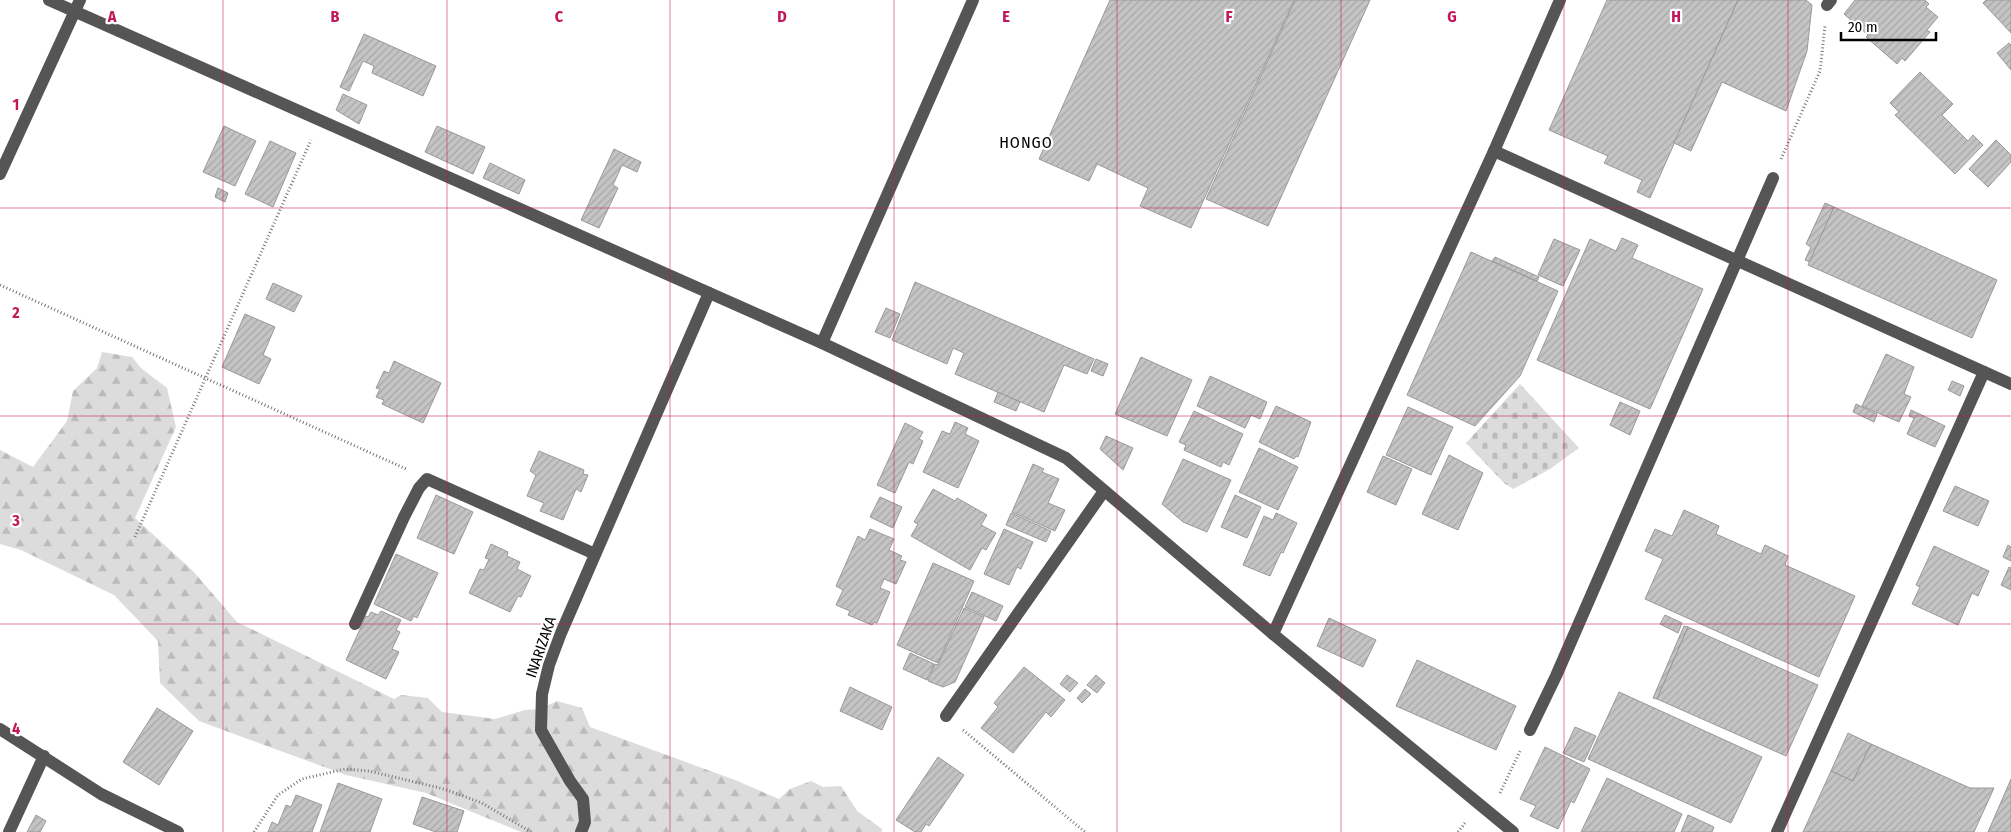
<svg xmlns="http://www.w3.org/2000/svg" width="2011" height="832" viewBox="0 0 2011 832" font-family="'Fira Sans Condensed',sans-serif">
<defs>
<pattern id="forest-firs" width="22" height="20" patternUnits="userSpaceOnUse" patternTransform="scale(1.25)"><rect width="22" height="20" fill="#dcdcdc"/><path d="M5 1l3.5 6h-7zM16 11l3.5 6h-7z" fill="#bbb"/></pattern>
<pattern id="cemetery-stones" width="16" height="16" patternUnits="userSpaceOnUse" patternTransform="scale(1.25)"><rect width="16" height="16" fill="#dcdcdc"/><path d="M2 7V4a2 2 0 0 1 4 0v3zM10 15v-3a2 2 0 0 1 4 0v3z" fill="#bbb"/></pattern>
<pattern id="building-hatch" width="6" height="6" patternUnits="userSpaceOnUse" patternTransform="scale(1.25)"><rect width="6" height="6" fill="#c4c4c4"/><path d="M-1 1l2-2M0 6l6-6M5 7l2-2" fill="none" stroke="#a7a7a7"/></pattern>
</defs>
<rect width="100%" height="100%" fill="#fff"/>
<path fill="url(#forest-firs)" d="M102,352L132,357L141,368L167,388L176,427L135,518L193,571L237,622L394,699L401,695L428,698L442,712L495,719L525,710L540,709L557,701L582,708L590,727L735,780L779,799L790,789L811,781L823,787L841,786L857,811L882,829V832H521L426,793L346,775L199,721L160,683L158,641L114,595L21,550L0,544V450L33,467L67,421L73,391L97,368Z"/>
<path fill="url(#cemetery-stones)" d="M1520,384L1579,448L1550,469L1513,489L1504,483L1466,443Z"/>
<g fill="url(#building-hatch)" stroke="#999">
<path d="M1110,0H1294L1191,228L1140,206L1148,188L1097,164L1089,181L1039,159Z"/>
<path d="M1295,0H1370L1268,226L1206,199Z"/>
<path d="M1607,0H1738L1650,198L1637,192L1642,180L1604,163L1608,156L1549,130Z"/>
<path d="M1738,0H1806L1812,5L1807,51L1786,111L1722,82L1691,151L1674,143Z"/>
<path d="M1855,0H1925L1929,4L1926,7L1938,17L1927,30L1930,32L1905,61L1902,58L1897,64L1866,37L1868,35L1844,14Z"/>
<path d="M1986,0H2011V33L1983,3Z"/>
<path d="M364,34L436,66L423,96L372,73L374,66L363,61L349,91L340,87Z"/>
<path d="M2009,43L2011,45V70L1997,53Z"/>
<path d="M1920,72L1953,104L1942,115L1968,141L1973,135L1983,145L1955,174L1895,115L1899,112L1890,103Z"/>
<path d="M343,94L367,105L359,124L336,110Z"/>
<path d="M224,126L256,141L235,186L203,172Z"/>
<path d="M437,126L485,147L473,174L425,152Z"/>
<path d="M1996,140L2011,155V162L1988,187L1969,169Z"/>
<path d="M270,141L296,153L273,207L245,194Z"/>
<path d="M614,149L641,162L637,172L622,165L613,185L618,188L599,228L581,220Z"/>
<path d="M490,163L525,180L519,194L483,178Z"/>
<path d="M218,188L228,193L225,202L215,197Z"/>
<path d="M1825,203L1834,207L1810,262L1805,260L1811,247L1806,244Z"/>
<path d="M1834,207L1997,280L1972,338L1808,265Z"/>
<path d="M1622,238L1638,245L1632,258L1703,289L1650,409L1537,360L1590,239L1616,251Z"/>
<path d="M1554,239L1580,250L1563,286L1538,275Z"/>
<path d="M1471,252L1558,291L1520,376L1475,426L1407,395Z"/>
<path d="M1495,257L1539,277L1537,281L1492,261Z"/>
<path d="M915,282L1094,359L1087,374L1064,365L1044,412L955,374L964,353L953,348L947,364L892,340Z"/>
<path d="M273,283L302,296L294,312L266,299Z"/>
<path d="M886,308L900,314L890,338L875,332Z"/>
<path d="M245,314L275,327L263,355L271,359L259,384L222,367Z"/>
<path d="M1886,354L1914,367L1904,394L1911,397L1899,422L1862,406Z"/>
<path d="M1141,357L1192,380L1167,436L1115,414Z"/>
<path d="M1096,359L1108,364L1103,376L1091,371Z"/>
<path d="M394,361L441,383L423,423L382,404L384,400L376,397L380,389L376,388L384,371L389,373Z"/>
<path d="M1210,376L1267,402L1260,419L1251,415L1245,428L1197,406Z"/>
<path d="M1952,381L1964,386L1960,396L1948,390Z"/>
<path d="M998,392L1020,402L1016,411L994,402Z"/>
<path d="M1620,402L1640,411L1630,435L1610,425Z"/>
<path d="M1856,404L1877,414L1874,422L1853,412Z"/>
<path d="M1276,406L1311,422L1298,457L1296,456L1294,459L1259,442Z"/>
<path d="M1408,407L1453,427L1431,475L1386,455Z"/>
<path d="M1911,410L1945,426L1935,447L1907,434L1914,418L1909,416Z"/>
<path d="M1194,411L1243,434L1229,465L1223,462L1221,467L1184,450L1186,445L1179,442Z"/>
<path d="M955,422L968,428L965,434L979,441L958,488L923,472L942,431L950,434Z"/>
<path d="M905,423L923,432L919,439L923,441L913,464L909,462L895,493L877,485Z"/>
<path d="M1106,436L1133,448L1123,470L1100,449Z"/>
<path d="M1259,448L1298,467L1278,510L1239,492Z"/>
<path d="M539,451L584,470L583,474L588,475L581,492L576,489L563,520L540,511L544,503L527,496L536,475L530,471Z"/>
<path d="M1449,455L1483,473L1458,530L1422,514Z"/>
<path d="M1383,456L1412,469L1396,505L1367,492Z"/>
<path d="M1183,459L1231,480L1207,532L1183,522L1162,504Z"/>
<path d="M1033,464L1044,469L1042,472L1059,479L1048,503L1065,510L1055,531L1012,512Z"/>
<path d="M1955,486L1989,501L1978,526L1943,511Z"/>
<path d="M933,489L955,501L957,498L987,515L981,525L996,533L986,550L982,548L970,570L911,536L918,524L914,522Z"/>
<path d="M436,495L473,512L454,554L417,538Z"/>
<path d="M1235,495L1261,507L1247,538L1221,527Z"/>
<path d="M880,497L902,507L893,528L870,517Z"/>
<path d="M1684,510L1719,526L1716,534L1761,554L1765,545L1788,556L1785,565L1855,596L1819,677L1645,599L1663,559L1645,551L1655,529L1672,536Z"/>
<path d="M1011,513L1051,531L1046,542L1006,525Z"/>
<path d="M1276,513L1297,523L1283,553L1281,552L1270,576L1243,565L1264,516L1273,520Z"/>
<path d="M870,529L894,539L889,550L902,556L900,560L906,562L896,584L884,579L880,588L890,592L877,623L874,622L872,625L848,615L850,611L836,605L843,590L836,586L858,536L865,540Z"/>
<path d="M1004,529L1033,542L1021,569L1017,567L1009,585L984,574Z"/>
<path d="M491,544L508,552L507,556L520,562L517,569L531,576L521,597L518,596L510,612L469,593L480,569L484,570L489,559L485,558Z"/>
<path d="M2008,545L2011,547V561L2003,557Z"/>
<path d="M1934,546L1989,571L1978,596L1972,593L1958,625L1912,604L1920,587L1916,585Z"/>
<path d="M396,554L438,573L417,618L414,616L411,621L374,604Z"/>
<path d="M933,563L974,581L938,663L897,645Z"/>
<path d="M2009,567L2011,568V590L2001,585Z"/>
<path d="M972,592L1003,606L996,621L965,607Z"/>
<path d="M964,608L984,617L955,682L943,687L928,681L935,664L938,665Z"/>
<path d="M381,611L401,620L396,630L400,632L392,649L399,652L386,679L346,660L366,616L368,617L371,612L378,615Z"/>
<path d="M1665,615L1682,623L1678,633L1660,624Z"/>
<path d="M1329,618L1376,640L1363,667L1317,646Z"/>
<path d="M1684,626L1688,627L1657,699L1653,698Z"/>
<path d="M1688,627L1818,685L1786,756L1657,699Z"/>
<path d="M910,653L934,664L927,680L903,669Z"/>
<path d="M1417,660L1516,706L1496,750L1396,706Z"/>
<path d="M1024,667L1065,700L1051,717L1046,712L1013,753L981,728L998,707L994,703Z"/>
<path d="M1067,675L1078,683L1070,692L1060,684Z"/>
<path d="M1096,675L1105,683L1097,693L1087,685Z"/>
<path d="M850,687L892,707L882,730L840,711Z"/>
<path d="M1085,689L1091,694L1082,703L1077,698Z"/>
<path d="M1619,692L1762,757L1731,823L1588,759Z"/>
<path d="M157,708L193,731L159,785L123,762Z"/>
<path d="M1575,727L1596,736L1584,762L1563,753Z"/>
<path d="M1848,733L1871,744L1853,781L1831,771Z"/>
<path d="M1871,744L1970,788H1994L1974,832H1803L1831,771L1853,781Z"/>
<path d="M1545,747L1590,769L1574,803L1571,801L1558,829L1530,816L1536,806L1520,799Z"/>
<path d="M938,757L964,775L929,826L926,824L921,832H915L896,820Z"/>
<path d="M1607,778L1682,814L1674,832H1581Z"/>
<path d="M2011,779V832H1988Z"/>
<path d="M338,783L382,799L370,832H320Z"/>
<path d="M296,795L322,805L312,832H268L272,822L278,825L286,805L291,807Z"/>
<path d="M422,797L464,811L457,832H436L413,824Z"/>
<path d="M36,815L46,821L40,832H27Z"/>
<path d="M1688,815L1714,827L1712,832H1681Z"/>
</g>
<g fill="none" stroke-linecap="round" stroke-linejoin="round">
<g stroke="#777" stroke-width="3" stroke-dasharray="1 2.5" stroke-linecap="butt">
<path d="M1781,159L1820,71L1825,26"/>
<path d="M0,285L406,469"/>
<path d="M135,537L311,140"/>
<path d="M963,730L1085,832"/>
<path d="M1500,793L1521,749"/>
<path d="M254,832L278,795L302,779L345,769L369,771L444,789L482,803L531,832"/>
<path d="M1458,832L1465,823"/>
</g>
<g stroke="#555" stroke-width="12">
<path d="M49,0L822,343L1066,458L1273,634L1513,832"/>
<path d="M1827,5L1831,0"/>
<path d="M1494,151L2011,384"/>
<path d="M0,174L80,0"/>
<path d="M822,343L973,0"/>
<path d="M355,624L404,517L419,488L427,479L595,554"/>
<path d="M1273,634L1494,151L1560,0"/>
<path d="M946,716L1104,491"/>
<path d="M0,729L101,794L178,832"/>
<path d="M1530,730L1556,676L1773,178"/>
<path d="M9,832L44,756"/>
<path d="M581,832L585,822L583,799L570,781L541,730L542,694L549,665L561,633L709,293"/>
<path d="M1777,832L1984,372"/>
</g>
</g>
<path fill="none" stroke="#c2185b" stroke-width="1" stroke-opacity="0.55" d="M223,0V832M447,0V832M670,0V832M894,0V832M1117,0V832M1341,0V832M1564,0V832M1788,0V832M0,208H2011M0,416H2011M0,624H2011"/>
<g text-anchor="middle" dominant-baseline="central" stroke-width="4.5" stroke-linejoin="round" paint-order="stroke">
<g font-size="15" fill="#000" stroke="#fff">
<text transform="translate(541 647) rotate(-71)">INARIZAKA</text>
</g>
<g font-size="16" letter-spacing="1" fill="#000" stroke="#fff">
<text x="1026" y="142">HONGO</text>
</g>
</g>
<g font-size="16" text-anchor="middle" font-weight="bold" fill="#c2185b" stroke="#fff" stroke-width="4.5" stroke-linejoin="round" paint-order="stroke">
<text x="112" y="22">A</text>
<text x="335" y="22">B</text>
<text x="559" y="22">C</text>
<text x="782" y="22">D</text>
<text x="1006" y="22">E</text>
<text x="1229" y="22">F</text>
<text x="1452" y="22">G</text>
<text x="1676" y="22">H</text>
<text x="16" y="110">1</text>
<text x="16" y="318">2</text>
<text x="16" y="526">3</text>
<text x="16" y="734">4</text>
</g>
<path d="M1841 32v8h95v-8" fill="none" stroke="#000000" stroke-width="2.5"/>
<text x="1848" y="32" font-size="15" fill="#000000" stroke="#ffffff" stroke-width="4" paint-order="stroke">20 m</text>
</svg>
